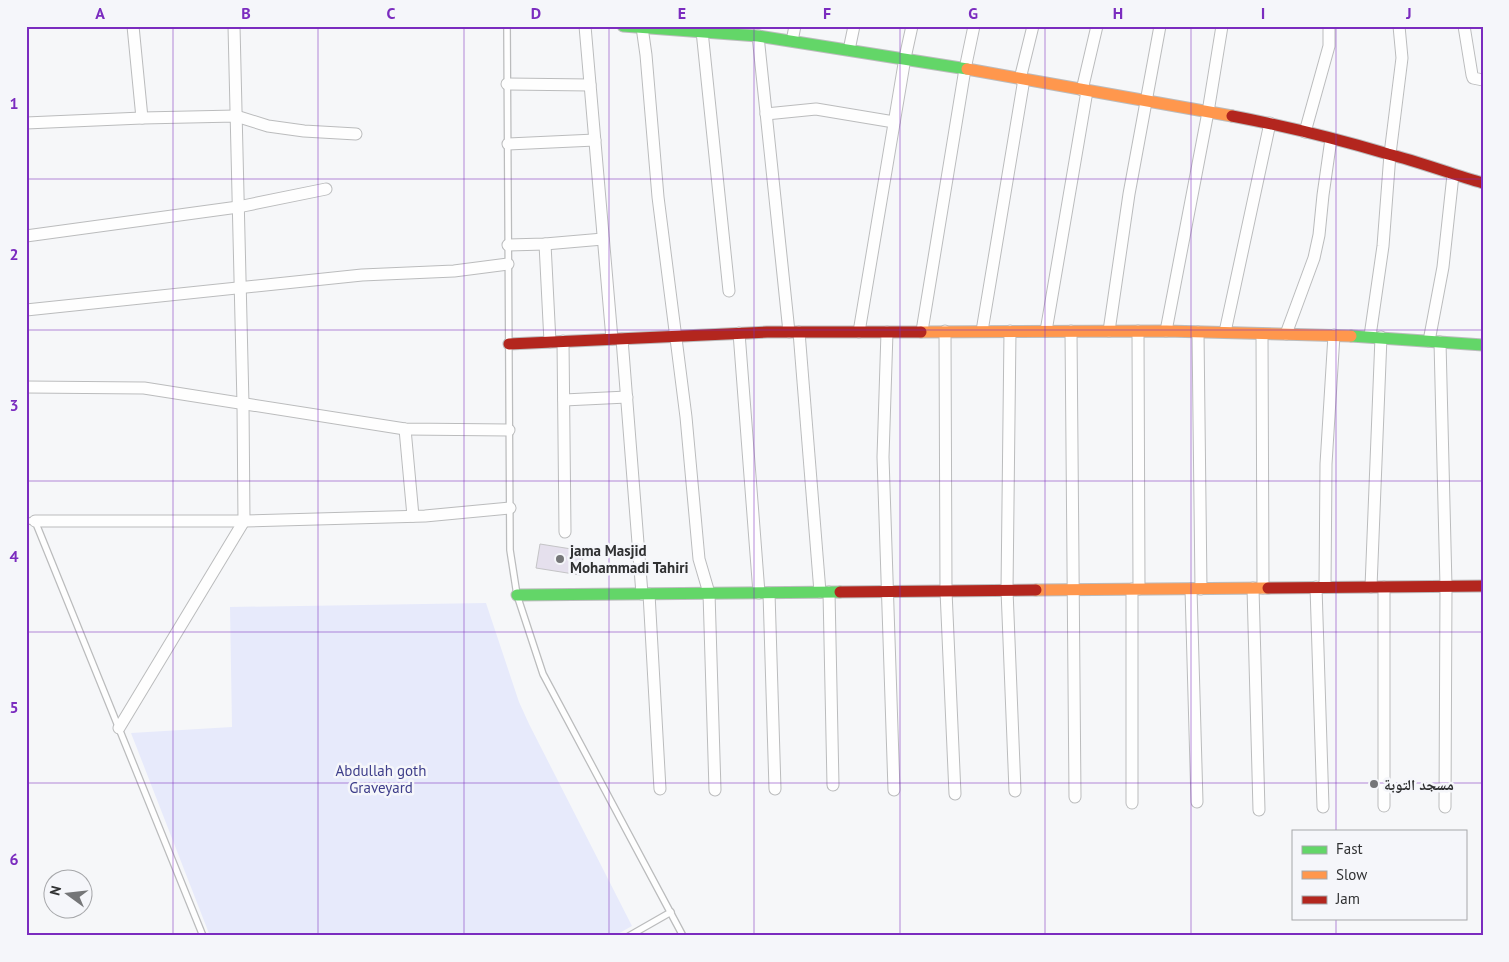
<svg xmlns="http://www.w3.org/2000/svg" width="1509" height="962" viewBox="0 0 1509 962" font-family="'PT Sans','Noto Naskh Arabic',sans-serif">
<rect width="100%" height="100%" fill="#f6f7f9"/>
<path fill="#e7eafb" d="M486,603L519,702L529,724L632,926L614,936H210L131,733L232,727L230,607Z"/>
<path fill="#e5e0ed" stroke="#c4c4c6" d="M540,544L584,551L580,575L536,568Z"/>
<g fill="none" stroke-linecap="round" stroke-linejoin="round">
<defs>
<g id="lane">
<path d="M507,26L510,550L517,595L543,674L683,936"/>
<path d="M26,521H35L203,936"/>
<path d="M629,936L671,912"/>
</g>
<g id="street">
<path d="M133,26L142,118"/>
<path d="M585,26L612,339"/>
<path d="M1464,26L1472,75L1473,78L1483,80"/>
<path d="M642,27L646,55L658,197L686,417L699,559L709,593L715,790"/>
<path d="M702,31L729,291"/>
<path d="M758,36L789,332"/>
<path d="M792,41L795,26"/>
<path d="M849,50L854,26"/>
<path d="M1020,79L1033,26"/>
<path d="M507,84L590,85"/>
<path d="M1082,90L1097,26"/>
<path d="M766,114L816,109L894,122"/>
<path d="M26,123L142,118L236,116L268,126L304,131L356,134"/>
<path d="M1305,132L1329,46V26"/>
<path d="M508,144L595,140"/>
<path d="M26,236L238,207L326,189"/>
<path d="M545,244L550,342"/>
<path d="M508,245L545,244L603,239"/>
<path d="M26,310L362,275L454,271L508,264"/>
<path d="M922,331L965,69L974,26"/>
<path d="M945,331L946,591L955,794"/>
<path d="M982,331L1024,79"/>
<path d="M1010,331L1007,590L1015,791"/>
<path d="M1046,331L1087,91"/>
<path d="M1071,331L1075,797"/>
<path d="M1109,331L1129,194L1160,26"/>
<path d="M1138,331L1139,589"/>
<path d="M1166,331L1208,112L1222,26"/>
<path d="M799,332L820,592"/>
<path d="M859,332L905,58L912,26"/>
<path d="M887,332L883,457L894,790"/>
<path d="M1198,332L1201,589"/>
<path d="M1225,332L1270,123"/>
<path d="M739,333L759,593"/>
<path d="M1262,334L1263,588"/>
<path d="M1286,334L1314,258L1319,235L1323,195L1331,139"/>
<path d="M1370,336L1383,246L1390,154L1402,58L1399,26"/>
<path d="M622,339L642,594"/>
<path d="M563,341L565,532"/>
<path d="M1429,341L1443,267L1453,175"/>
<path d="M1440,342L1446,586L1445,807"/>
<path d="M26,387L144,388L405,429L509,430"/>
<path d="M564,400L627,397"/>
<path d="M405,429L413,516"/>
<path d="M35,521H244L425,516L510,508"/>
<path d="M1316,587L1323,807"/>
<path d="M1325,587L1326,464L1334,335"/>
<path d="M1371,587L1381,337"/>
<path d="M1253,588L1259,810"/>
<path d="M1132,589V803"/>
<path d="M1191,589L1197,802"/>
<path d="M829,592L833,785"/>
<path d="M769,593L775,789"/>
<path d="M649,594L660,789"/>
<path d="M119,728L244,521L243,404L234,26"/>
<path d="M1384,806V587"/>
</g>
<g id="fast">
<path d="M623,26L758,36L967,69"/>
<path d="M1351,336L1483,345"/>
<path d="M517,595L840,592"/>
</g>
<g id="slow">
<path d="M967,69L1232,116"/>
<path d="M921,332L1166,331L1351,336"/>
<path d="M1036,590L1268,588"/>
</g>
<g id="jam">
<path d="M1232,116C1285,126 1337,139 1388,154C1420,162 1451,174 1483,183"/>
<path d="M509,344L767,332H921"/>
<path d="M1268,588L1483,586"/>
<path d="M840,592L1036,590"/>
</g>
</defs>
<use href="#lane" stroke="#bbbcbd" stroke-width="8"/>
<use href="#street" stroke="#bbbcbd" stroke-width="13"/>
<use href="#fast" stroke="#bbbcbd" stroke-width="13"/>
<use href="#slow" stroke="#bbbcbd" stroke-width="13"/>
<use href="#jam" stroke="#bbbcbd" stroke-width="13"/>
<use href="#lane" stroke="#fefefe" stroke-width="5.5"/>
<use href="#street" stroke="#fefefe" stroke-width="11"/>
<use href="#fast" stroke="#63d668" stroke-width="11"/>
<use href="#slow" stroke="#ff974d" stroke-width="11"/>
<use href="#jam" stroke="#b3261e" stroke-width="11"/>
</g>
<path fill="none" stroke="#7b2cbf" stroke-width="1" stroke-opacity="0.55" d="M173,26V936M318,26V936M464,26V936M609,26V936M754,26V936M900,26V936M1045,26V936M1191,26V936M1336,26V831M26,179H1483M26,330H1483M26,481H1483M26,632H1483M26,783H1483M1336,918V936"/>
<g fill="#757678" stroke="#f5f6fa" stroke-width="2">
<circle cx="560" cy="559" r="5"/>
<circle cx="1374" cy="784" r="5"/>
</g>
<g text-anchor="middle" dominant-baseline="central" stroke-width="5" stroke-linejoin="round" paint-order="stroke">
<g font-size="15" font-weight="bold" fill="#303132" stroke="#f5f6fa" text-anchor="start">
<text x="570" y="550">jama Masjid<tspan x="570" dy="17">Mohammadi Tahiri</tspan></text>
<text x="1384" y="784">مسجد التوبة</text>
</g>
<g font-size="15" fill="#3e3e8a" stroke="#f5f6fa">
<text x="381" y="770">Abdullah goth<tspan x="381" dy="17">Graveyard</tspan></text>
</g>
</g>
<rect width="1509" height="962" fill="none" stroke="#f5f6fa" stroke-width="55"/>
<rect x="1292" y="830" width="175" height="90" fill="#f5f6fa" stroke="#a6a7aa"/>
<rect x="1302" y="846" width="25" height="8" fill="#63d668" stroke="#a6a7aa"/>
<text x="1336" y="854" font-size="15" fill="#303132">Fast</text>
<rect x="1302" y="871" width="25" height="8" fill="#ff974d" stroke="#a6a7aa"/>
<text x="1336" y="880" font-size="15" fill="#303132">Slow</text>
<rect x="1302" y="896" width="25" height="8" fill="#b3261e" stroke="#a6a7aa"/>
<text x="1336" y="904" font-size="15" fill="#303132">Jam</text>
<g transform="translate(68 894) rotate(285)"><circle r="24" fill="#f5f6fa" stroke="#a6a7aa"/>
<path d="M0-4L9 19L0 12L-9 19Z" fill="#757678"/>
<text y="-8" font-size="14" font-weight="bold" text-anchor="middle" fill="#303132">N</text>
</g>
<rect x="28" y="28" width="1454" height="906" fill="none" stroke="#7b2cbf" stroke-width="2"/>
<g font-size="16" text-anchor="middle" font-weight="bold" fill="#7b2cbf">
<text x="100" y="19">A</text>
<text x="246" y="19">B</text>
<text x="391" y="19">C</text>
<text x="536" y="19">D</text>
<text x="682" y="19">E</text>
<text x="827" y="19">F</text>
<text x="973" y="19">G</text>
<text x="1118" y="19">H</text>
<text x="1263" y="19">I</text>
<text x="1409" y="19">J</text>
<text x="14" y="109">1</text>
<text x="14" y="260">2</text>
<text x="14" y="411">3</text>
<text x="14" y="562">4</text>
<text x="14" y="713">5</text>
<text x="14" y="865">6</text>
</g>
</svg>
